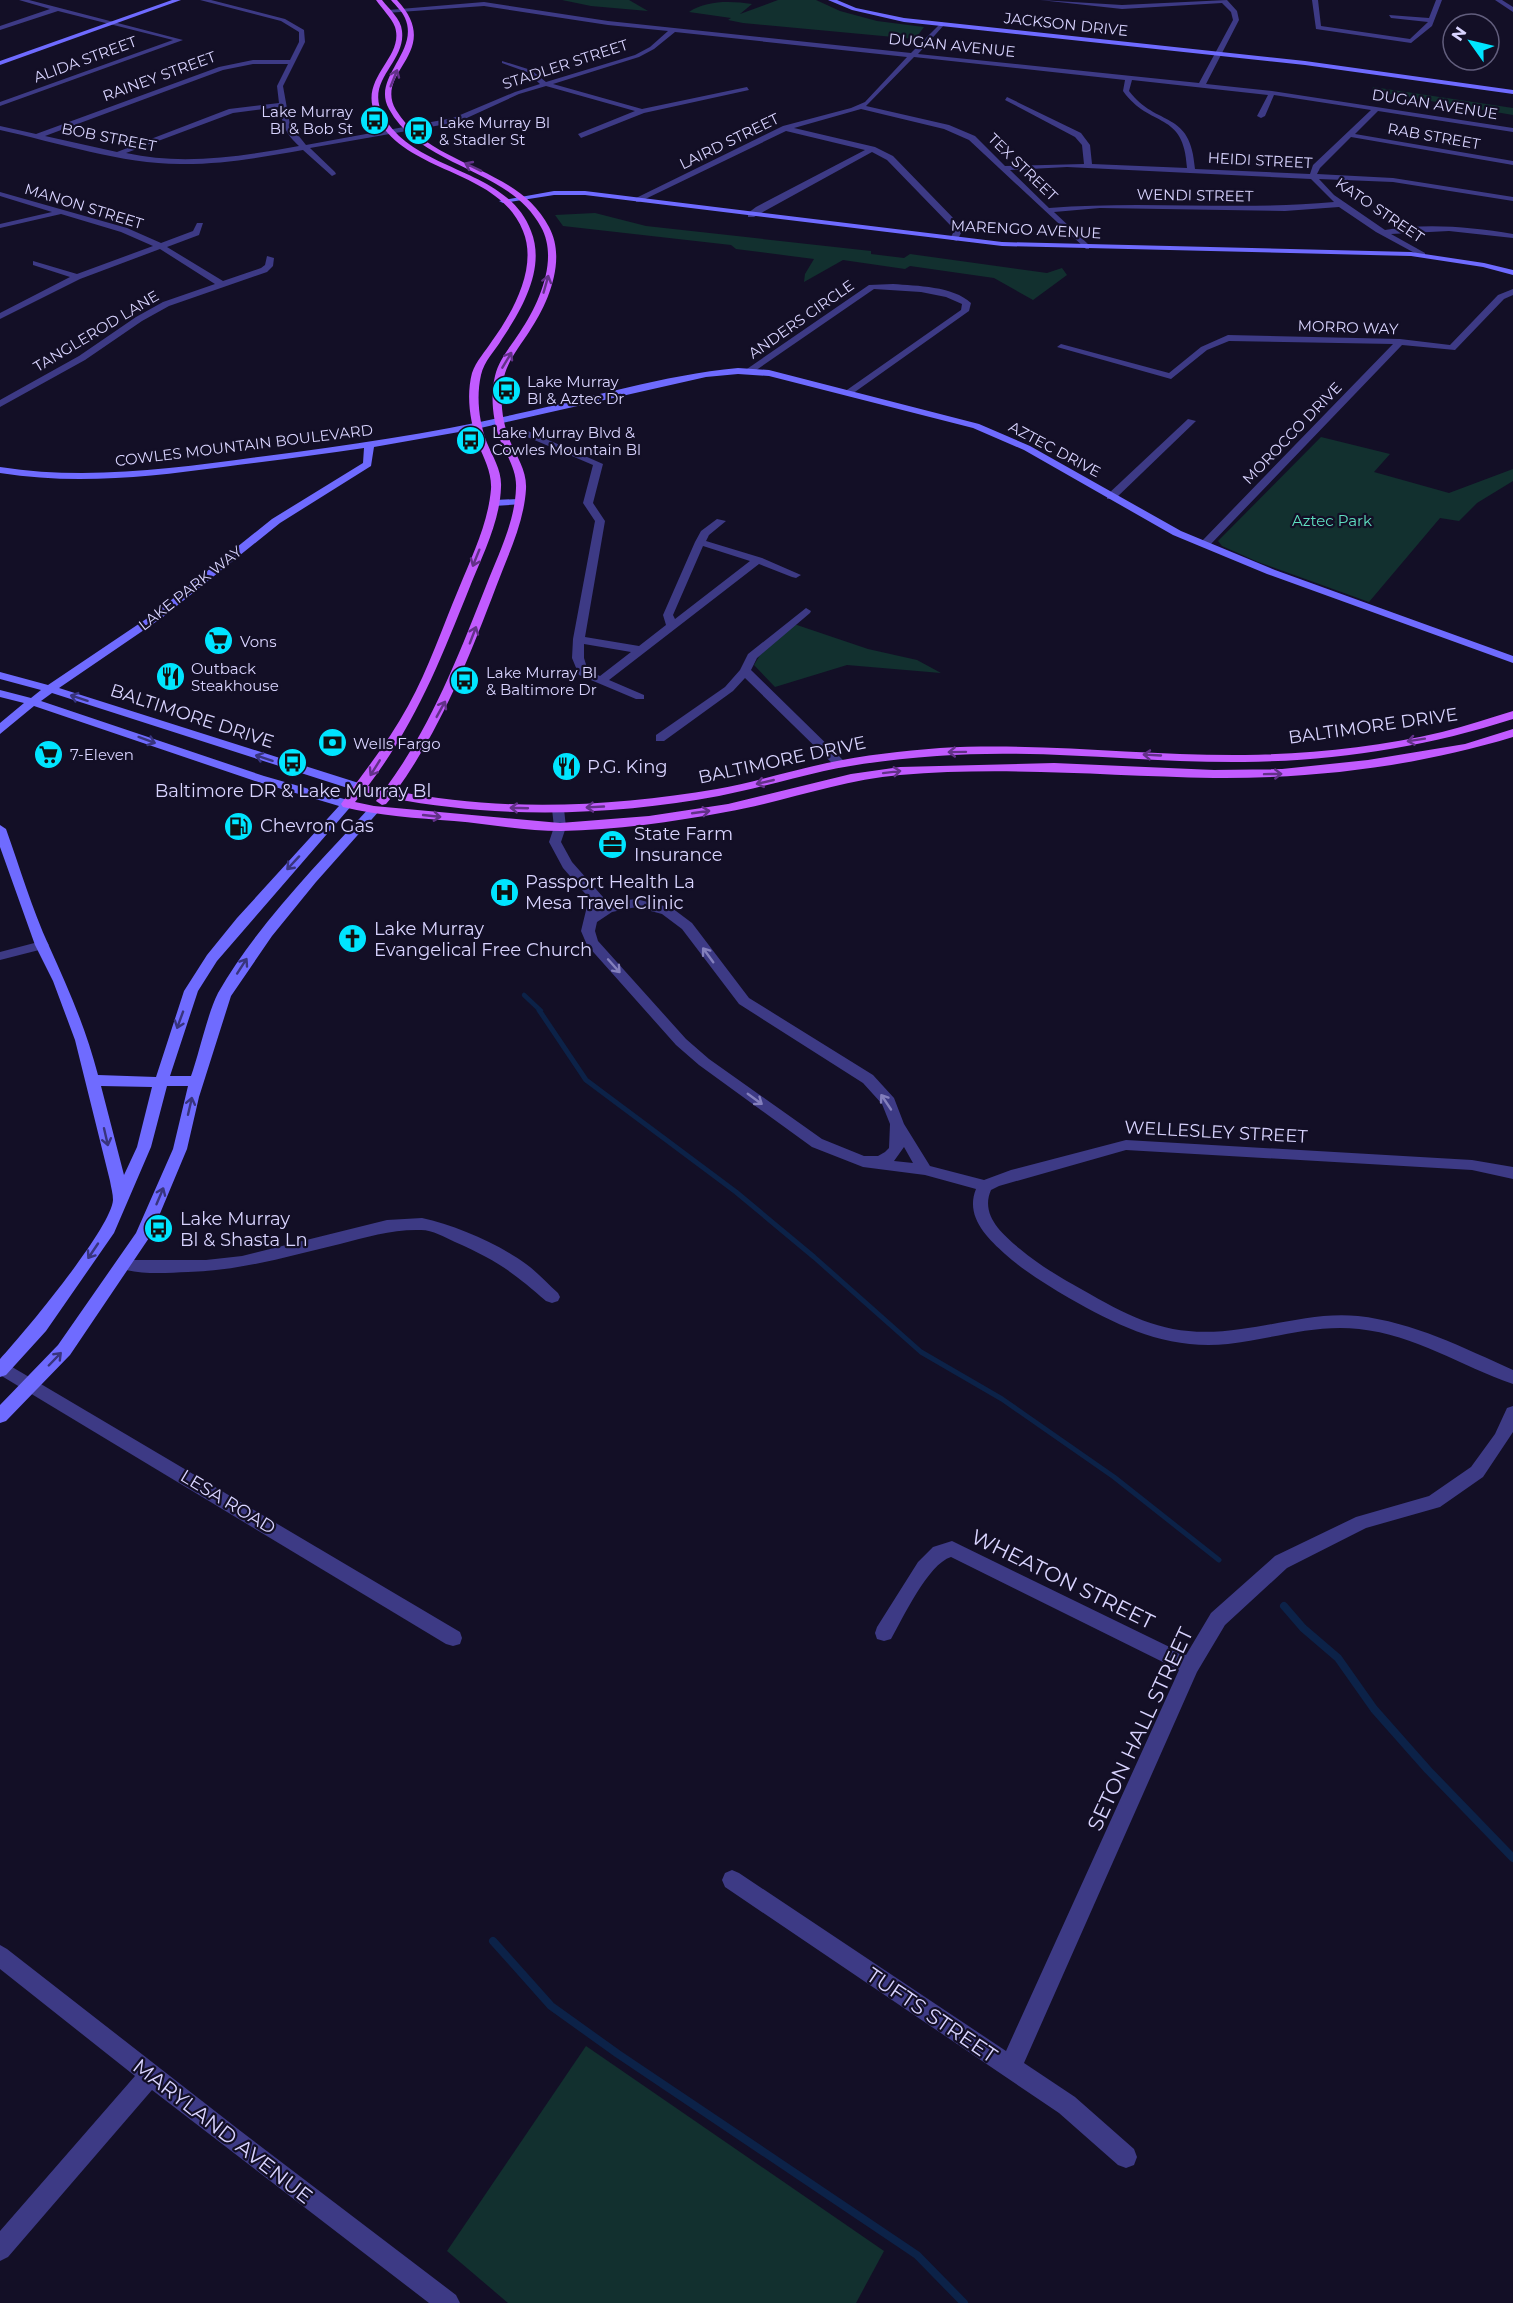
<svg xmlns="http://www.w3.org/2000/svg" width="1513" height="2303" viewBox="0 0 1513 2303" font-family="Montserrat,sans-serif">
<rect width="100%" height="100%" fill="#130f26"/>
<g fill="#12302f">
<path d="M562,0H629L648,11L591,6Z"/>
<path d="M778,0H816L840,11L877,21L924,27L915,39L743,23L728,20L731,18L689,12C707,0 731,1 752,4L740,14Z"/>
<path d="M1373,87L1513,108V115L1372,91Z"/>
<path d="M595,213L646,226L871,251V254L904,258L910,254L1047,273L1062,268L1067,275L1033,300L994,278L910,266L905,269L843,260L804,282L805,274L814,259L736,249L731,245L563,226L555,215Z"/>
<path d="M1321,437L1390,454L1374,472L1449,493L1513,469V481L1477,503L1459,521L1440,518L1369,602L1258,562L1222,546L1218,541Z"/>
<path d="M794,624L868,649L917,660L941,673L847,665L775,687L754,665L760,655Z"/>
<path d="M586,2046L884,2251L856,2303H508L447,2251Z"/>
</g>
<g fill="none" stroke-linecap="round" stroke-linejoin="round">
<path stroke="#0c2248" stroke-width="4.5" d="M524,995L541,1011"/>
<path stroke="#0c2248" stroke-width="5" d="M539,1010L586,1080L736,1192L814,1257L921,1352L1002,1399L1114,1477L1219,1560"/>
<g stroke="#0c2248" stroke-width="8">
<path d="M1284,1606L1303,1628L1338,1658L1374,1709L1428,1770L1513,1858"/>
<path d="M493,1941L551,2006L618,2054L917,2255L964,2303"/>
</g>
<g fill="#3d3a85" fill-rule="evenodd">
<path d="M19,0H29L183,40L0,106V102L173,40L58,11L0,30V26L50,9Z"/>
<path d="M200,0H211L285,19L304,30L305,42L283,86L290,125L306,145L453,118L515,92L540,84L527,72L502,63V61L531,70L546,82L635,55L650,47L668,31L608,25L484,6L386,13L388,10L484,2L608,21L911,53L942,22L944,25L918,54L1199,83L1233,20L1231,12L1222,3L1122,9L1040,0L1122,5L1227,0L1237,11L1239,20L1206,84L1272,91L1513,128V132L1378,111L1355,134L1513,161V165L1351,137L1320,168L1317,174L1393,178L1513,197V201L1393,182L1319,179L1334,195L1385,230C1428,223 1470,227 1513,234V238L1449,231L1391,234L1425,253V257H1422L1376,232L1339,207L1285,211L1100,208L1054,212L1089,245V249H1086L969,140L944,129L861,109L794,128L875,147L893,156L959,224L962,231L957,241L950,239L954,231L952,227L887,160L872,152L754,217H748V213L756,207L865,150L786,131L639,202H636V198L783,126L851,108L865,102L907,57L675,32L654,49L639,57L553,84L642,109L747,87L749,90L644,113L581,138L578,134L635,111L546,86L519,94L458,122L310,148L335,172L336,174L332,176L303,150C263,157 225,164 184,164C125,165 59,143 0,130V126L36,134L219,67L253,60H290L299,42V32L281,21ZM914,57L1125,80L1123,91C1150,129 1184,110 1187,168L1092,164L1090,145L1081,133L1007,97L1005,100L1075,137L1082,145L1084,164L1005,166L975,136L949,125L866,106ZM253,64H288L277,86L279,103L229,109L117,152L45,136L223,70ZM1132,80L1268,95L1257,116L1261,118L1265,116L1274,95L1371,110L1313,165L1310,174L1195,169C1191,109 1157,128 1129,91ZM280,107C282,125 286,134 299,146C242,156 184,166 126,153L233,113ZM1067,167L1311,179L1334,202C1239,211 1144,200 1049,208L1010,170Z"/>
<path d="M1312,0H1318L1321,26L1410,39L1428,22L1391,18L1389,15L1429,18L1436,0H1442L1432,26L1411,43L1316,29Z"/>
<path d="M1495,0H1502L1513,7V12Z"/>
<path d="M0,192L127,228L161,243L193,231L197,223H203L199,235L167,247L223,281L261,268L265,265L267,256L274,258L273,266L267,272L169,306L142,321L85,360L0,407V400L79,356L136,317L163,302L215,284L160,249L80,279L0,319V313L70,277L33,265V261L77,274L153,246L121,232L61,214L0,228V224L52,212L0,196Z"/>
<path d="M893,284C917,286 953,286 971,303L969,311L852,394L844,392L961,310L962,304L946,297L921,292L874,289L752,373L744,371L869,285Z"/>
<path d="M1513,289V295L1504,299L1455,350L1402,345L1209,546L1205,547L1200,544L1201,542L1393,344L1229,341L1207,350L1171,379L1057,347L1061,344L1169,373L1201,347L1228,335L1400,339L1450,345L1498,295Z"/>
<path d="M1188,419L1196,421L1115,499H1107V495Z"/>
<path d="M528,431L603,464L593,503L605,521L585,637L639,646L666,625L663,615L695,542L701,531L717,519L726,521L709,535L706,541L762,558L801,575L796,578L792,577L759,564L609,680L644,695V699H636L579,675L572,658L573,639L595,521L583,503L593,465L525,436L523,434ZM703,546L750,561L675,619L673,615ZM584,644L631,652L600,676L588,671L584,658Z"/>
<path d="M806,608L811,611L810,613L757,658L751,670L844,761V767H836L745,678L733,691L664,741H656V735L725,687L740,670L748,654Z"/>
<path d="M558,805L564,809L566,827L561,842L572,862L603,897L600,908L619,901L636,899L672,908L692,923L749,998L873,1075L894,1098L904,1124L930,1166L984,1180L1011,1170L1126,1140L1472,1160L1513,1167V1179L1472,1170L1126,1150L999,1186L991,1190C980,1215 1002,1234 1020,1249C1039,1265 1061,1278 1081,1289C1138,1322 1174,1339 1241,1329C1281,1324 1318,1312 1358,1316C1413,1322 1464,1348 1513,1370V1384C1461,1366 1415,1335 1359,1329C1314,1324 1272,1339 1228,1344C1167,1350 1120,1327 1069,1298C1047,1285 1024,1271 1005,1254C986,1237 965,1216 976,1189L925,1175L863,1167L812,1147L699,1065L676,1045L587,945L581,931L589,898L563,868L549,842L554,827L552,809ZM636,907L662,914L682,929L739,1004L863,1083L882,1104L890,1124L889,1148L885,1152L878,1156H864L822,1139L709,1059L686,1039L598,941L595,931L597,922L612,912ZM904,1147L913,1163L894,1161Z"/>
<path d="M42,941L47,942L49,945L47,948L0,960V952Z"/>
<path d="M422,1218C455,1225 499,1244 526,1264C537,1272 547,1283 558,1293L560,1297L558,1301L552,1303L546,1301C513,1272 496,1260 455,1242C444,1237 433,1230 421,1230C393,1229 367,1237 340,1244C289,1256 240,1271 188,1272C165,1273 141,1275 119,1268L117,1264L119,1260H206L242,1256L387,1220Z"/>
<path d="M2,1361L460,1632L462,1638L460,1644L453,1646L446,1644L0,1375V1362Z"/>
<path d="M1513,1406V1432L1483,1477L1440,1507L1366,1528L1287,1568L1225,1625L1197,1672L1024,2063L1075,2097L1134,2149L1137,2157L1134,2165L1126,2168L1118,2165L1059,2113L725,1887L722,1880L725,1873L732,1870L739,1873L1006,2051L1179,1670L951,1557C928,1564 903,1618 891,1639L884,1641L877,1639L875,1633L877,1627L918,1562L933,1547L952,1541L1186,1655L1211,1613L1275,1556L1356,1517L1429,1496L1471,1467L1495,1434L1507,1408Z"/>
<path d="M0,1945L7,1949L238,2129L456,2295L460,2303H429L152,2090L8,2257L0,2261V2231L135,2076L0,1969Z"/>
</g>
<g fill="#6f6bff" fill-rule="evenodd">
<path d="M172,0H181L0,65V61Z"/>
<path d="M828,0H837L856,8L904,18L1305,61L1513,90V94L1305,65L904,22L852,10Z"/>
<path d="M554,191H585L1002,242L1411,252L1484,263L1513,270V275L1483,267L1411,256L1002,246L585,195H554L503,203L499,201Z"/>
<path d="M738,368L769,370L979,424L1030,446L1181,531L1275,570L1513,656V663L1267,574L1173,535L1024,450L973,428L769,376L738,374L706,377L476,429L374,447L371,466L280,523L163,617L59,688L365,785V791H357L52,693L41,701L264,776L351,801L353,804L217,961L198,991L170,1076H191C199,1054 208,1012 218,993C257,925 317,865 370,807L374,806L380,810L316,882L272,936L231,996L199,1097L187,1149L151,1235L70,1355L6,1421L0,1423V1405L58,1345L136,1233L173,1149L188,1086H167L151,1147L114,1233L46,1331L6,1375L0,1377V1359C23,1334 111,1229 113,1200C113,1194 111,1187 110,1181L75,1040L53,981L35,945L0,847V825L6,829C20,868 32,909 49,946C69,990 86,1029 98,1075L156,1077L184,991L207,955L237,918L339,806L255,781L34,706L0,734V723L24,703L0,697V690L31,698L41,690L0,679V672L48,685L155,613L272,519L363,463L364,448C317,455 270,461 223,467C148,477 75,485 0,473V467C89,481 177,468 266,456C350,445 434,433 516,414C590,398 663,375 738,368ZM101,1086L152,1087L137,1147L124,1175Z"/>
<path d="M519,499L523,500V504L494,506L489,503L494,500Z"/>
</g>
<path fill="#c25bff" fill-rule="evenodd" d="M376,0H382C389,9 401,19 402,31C406,64 363,80 384,117C416,173 507,167 531,231C546,268 522,309 502,339C495,351 484,361 481,375C476,397 479,422 487,443C493,457 502,471 501,487C500,522 482,556 469,589C439,663 417,721 368,786L385,789C431,727 458,657 486,586C498,555 515,522 516,488C517,470 507,456 500,440C493,421 490,396 495,376C499,359 511,346 520,332C539,304 559,259 541,227C509,167 422,169 389,109C371,77 420,52 405,18C402,11 396,6 391,0H397C445,52 373,71 396,110C431,168 517,165 549,227C567,260 548,304 529,332C520,346 508,360 504,377C499,397 502,422 510,441C517,457 527,471 526,489C524,523 508,555 496,587C469,658 441,729 396,791C501,812 612,807 717,789C754,782 790,771 827,763C864,755 902,751 940,748C1042,742 1143,756 1245,755C1311,754 1378,747 1442,732C1466,726 1489,718 1513,711V719C1426,747 1336,761 1244,762C1142,763 1040,748 937,756C899,759 861,763 824,771C789,779 755,789 719,796C612,816 498,819 391,798L386,804L382,805L376,801L380,795L363,792L355,802L374,806L560,823L649,816L728,804L851,774L900,767L1054,763L1214,770L1282,769L1368,760L1465,744L1513,729V737C1418,766 1314,779 1214,778C1109,776 1005,766 900,775C840,780 784,802 726,812C672,822 615,830 561,831C526,831 489,824 454,821C417,818 379,816 343,807L341,804C364,772 389,741 408,706C429,668 442,628 459,588C472,556 488,524 491,489C492,473 484,458 478,444C470,422 466,396 472,373C476,361 485,352 492,341C513,312 538,267 523,231C498,168 406,175 376,116C357,78 405,58 395,27C391,17 382,9 376,0Z"/>
</g>
<defs><path id="oneway-shaft" d="M-6 0H5M1.5-3L5.5 0L1.5 3" fill="none" stroke-width="1.6" stroke-linecap="round" stroke-linejoin="round" transform="scale(1.5)"/></defs>
<g stroke="#623188">
<use href="#oneway-shaft" transform="translate(394 78) rotate(-68)"/>
<use href="#oneway-shaft" transform="translate(473 167) rotate(-154)"/>
<use href="#oneway-shaft" transform="translate(546 284) rotate(-74)"/>
<use href="#oneway-shaft" transform="translate(507 360) rotate(-59)"/>
<use href="#oneway-shaft" transform="translate(476 558) rotate(112)"/>
<use href="#oneway-shaft" transform="translate(473 635) rotate(-69)"/>
<use href="#oneway-shaft" transform="translate(441 709) rotate(-61)"/>
<use href="#oneway-shaft" transform="translate(1416 740) rotate(171)"/>
<use href="#oneway-shaft" transform="translate(957 752) rotate(179)"/>
<use href="#oneway-shaft" transform="translate(1152 755) rotate(-177)"/>
<use href="#oneway-shaft" transform="translate(375 768) rotate(122)"/>
<use href="#oneway-shaft" transform="translate(892 772) rotate(-7)"/>
<use href="#oneway-shaft" transform="translate(1273 774) rotate(-1)"/>
<use href="#oneway-shaft" transform="translate(765 782) rotate(167)"/>
<use href="#oneway-shaft" transform="translate(595 807) rotate(177)"/>
<use href="#oneway-shaft" transform="translate(519 808) rotate(-178)"/>
<use href="#oneway-shaft" transform="translate(701 812) rotate(-8)"/>
<use href="#oneway-shaft" transform="translate(432 816) rotate(6)"/>
</g>
<g stroke="#38347d">
<use href="#oneway-shaft" transform="translate(79 698) rotate(-162)"/>
<use href="#oneway-shaft" transform="translate(147 740) rotate(20)"/>
<use href="#oneway-shaft" transform="translate(264 758) rotate(-162)"/>
<use href="#oneway-shaft" transform="translate(293 863) rotate(133)"/>
<use href="#oneway-shaft" transform="translate(242 966) rotate(-57)"/>
<use href="#oneway-shaft" transform="translate(180 1020) rotate(110)"/>
<use href="#oneway-shaft" transform="translate(190 1106) rotate(-77)"/>
<use href="#oneway-shaft" transform="translate(106 1137) rotate(77)"/>
<use href="#oneway-shaft" transform="translate(160 1196) rotate(-67)"/>
<use href="#oneway-shaft" transform="translate(93 1251) rotate(124)"/>
<use href="#oneway-shaft" transform="translate(55 1359) rotate(-46)"/>
</g>
<g stroke="#837fbc">
<use href="#oneway-shaft" transform="translate(708 955) rotate(-126)"/>
<use href="#oneway-shaft" transform="translate(614 966) rotate(48)"/>
<use href="#oneway-shaft" transform="translate(755 1099) rotate(36)"/>
<use href="#oneway-shaft" transform="translate(886 1102) rotate(-124)"/>
</g>
<defs>
<symbol id="bus-disc" viewBox="-11 -11 22 22"><circle r="9.5" fill="#00e5ff" stroke="#130f26"/><path d="M-5-6H5V4H4V6H2V4H-2V6H-4V4H-5ZM-3.5-4V0h7V-4ZM-3.5 1.2v1.5H-2V1.2ZM2 1.2v1.5H3.5V1.2Z" fill="#111"/></symbol>
<symbol id="supermarket-disc" viewBox="-11 -11 22 22"><circle r="9.5" fill="#00e5ff" stroke="#130f26"/><path d="M-6-5.5h2.5l.6 2H6L4.5 2H-2.5L-4.4-4H-6ZM-1.5 3.2a1.3 1.3 0 1 0 .1 0ZM3 3.2a1.3 1.3 0 1 0 .1 0Z" fill="#111"/></symbol>
<symbol id="restaurant-disc" viewBox="-11 -11 22 22"><circle r="9.5" fill="#00e5ff" stroke="#130f26"/><path d="M-5-6h1v4h1v-4h1v4h1v-4h1v5L-1.5 .5V6h-2V.5L-5-1ZM5-6V6H3V1.5H1.5Q1.5-4 5-6Z" fill="#111"/></symbol>
<symbol id="bank-disc" viewBox="-11 -11 22 22"><circle r="9.5" fill="#00e5ff" stroke="#130f26"/><path d="M-6-4H6V4H-6ZM0-2.3a2.3 2.3 0 1 0 0 4.6a2.3 2.3 0 1 0 0-4.6Z" fill="#111"/></symbol>
<symbol id="fuel-disc" viewBox="-11 -11 22 22"><circle r="9.5" fill="#00e5ff" stroke="#130f26"/><path d="M-5.5-6h7V0h2V4h1.3V-2.5L3-4.5l.8-.8L6-3V5H2.5V1h-1V6h-7ZM-4.2-4.7v3.2H.2V-4.7Z" fill="#111"/></symbol>
<symbol id="office-disc" viewBox="-11 -11 22 22"><circle r="9.5" fill="#00e5ff" stroke="#130f26"/><path d="M-6-3h4V-5.5h4V-3h4V5H-6ZM-1-4.5V-3h2v-1.5ZM-6 0V1H6V0Z" fill="#111"/></symbol>
<symbol id="hospital-disc" viewBox="-11 -11 22 22"><circle r="9.5" fill="#00e5ff" stroke="#130f26"/><path d="M-5-5h3v3.5h4V-5h3V5h-3V1.5h-4V5h-3Z" fill="#111"/></symbol>
<symbol id="church-disc" viewBox="-11 -11 22 22"><circle r="9.5" fill="#00e5ff" stroke="#130f26"/><path d="M-1.2-6h2.4v3.5h3.3v2.4h-3.3V6h-2.4V-.1h-3.3v-2.4h3.3Z" fill="#111"/></symbol>
</defs>
<g fill-rule="evenodd">
<use href="#bus-disc" x="358" y="104" width="33" height="33"/>
<use href="#bus-disc" x="402" y="114" width="33" height="33"/>
<use href="#bus-disc" x="490" y="374" width="33" height="33"/>
<use href="#bus-disc" x="454" y="424" width="33" height="33"/>
<use href="#supermarket-disc" x="202" y="624" width="33" height="33"/>
<use href="#restaurant-disc" x="154" y="660" width="33" height="33"/>
<use href="#bus-disc" x="448" y="664" width="33" height="33"/>
<use href="#bank-disc" x="316" y="726" width="33" height="33"/>
<use href="#supermarket-disc" x="32" y="738" width="33" height="33"/>
<use href="#bus-disc" x="276" y="746" width="33" height="33"/>
<use href="#restaurant-disc" x="550" y="750" width="33" height="33"/>
<use href="#fuel-disc" x="222" y="810" width="33" height="33"/>
<use href="#office-disc" x="596" y="828" width="33" height="33"/>
<use href="#hospital-disc" x="488" y="876" width="33" height="33"/>
<use href="#church-disc" x="336" y="922" width="33" height="33"/>
<use href="#bus-disc" x="142" y="1212" width="33" height="33"/>
</g>
<g text-anchor="middle" dominant-baseline="central" stroke-width="4.5" stroke-linejoin="round" paint-order="stroke">
<g font-size="15" fill="#d9d4ff" stroke="#130f26">
<text transform="translate(1066 24) rotate(6)">JACKSON DRIVE</text>
<text transform="translate(952 45) rotate(6)">DUGAN AVENUE</text>
<text transform="translate(85 59) rotate(-20)">ALIDA STREET</text>
<text transform="translate(565 64) rotate(-18)">STADLER STREET</text>
<text transform="translate(159 76) rotate(-20)">RAINEY STREET</text>
<text transform="translate(1435 104) rotate(9)">DUGAN AVENUE</text>
<text transform="translate(1434 136) rotate(10)">RAB STREET</text>
<text transform="translate(109 137) rotate(11)">BOB STREET</text>
<text transform="translate(729 141) rotate(-26)">LAIRD STREET</text>
<text transform="translate(1260 160) rotate(3)">HEIDI STREET</text>
<text transform="translate(1023 167) rotate(44)">TEX STREET</text>
<text transform="translate(1195 195) rotate(1)">WENDI STREET</text>
<text transform="translate(84 206) rotate(17)">MANON STREET</text>
<text transform="translate(1380 210) rotate(34)">KATO STREET</text>
<text transform="translate(1026 229) rotate(3)">MARENGO AVENUE</text>
<text transform="translate(801 319) rotate(-35)">ANDERS CIRCLE</text>
<text transform="translate(1348 327) rotate(2)">MORRO WAY</text>
<text transform="translate(96 331) rotate(-31)">TANGLEROD LANE</text>
<text transform="translate(1292 433) rotate(-46)">MOROCCO DRIVE</text>
<text transform="translate(244 445) rotate(-7)">COWLES MOUNTAIN BOULEVARD</text>
<text transform="translate(1055 449) rotate(28)">AZTEC DRIVE</text>
<text transform="translate(190 588) rotate(-38)">LAKE PARK WAY</text>
</g>
<g font-size="15" fill="#d9d4ff" stroke="#130f26" text-anchor="start">
<text x="353" y="111" text-anchor="end">Lake Murray<tspan x="353" dy="17">Bl &amp; Bob St</tspan></text>
<text x="439" y="122">Lake Murray Bl<tspan x="439" dy="17">&amp; Stadler St</tspan></text>
<text x="527" y="381">Lake Murray<tspan x="527" dy="17">Bl &amp; Aztec Dr</tspan></text>
<text x="492" y="432">Lake Murray Blvd &amp;<tspan x="492" dy="17">Cowles Mountain Bl</tspan></text>
<text x="240" y="641">Vons</text>
<text x="191" y="668">Outback<tspan x="191" dy="17">Steakhouse</tspan></text>
<text x="486" y="672">Lake Murray Bl<tspan x="486" dy="17">&amp; Baltimore Dr</tspan></text>
<text x="353" y="743">Wells Fargo</text>
<text x="70" y="754">7-Eleven</text>
</g>
<g font-size="15" fill="#5fe0c0" stroke="#130f26">
<text x="1332" y="520">Aztec Park</text>
</g>
<g font-size="18" fill="#d9d4ff" stroke="#130f26">
<text transform="translate(192 716) rotate(18)">BALTIMORE DRIVE</text>
<text transform="translate(1373 726) rotate(-8)">BALTIMORE DRIVE</text>
<text transform="translate(782 760) rotate(-12)">BALTIMORE DRIVE</text>
<text transform="translate(1216 1132) rotate(3)">WELLESLEY STREET</text>
<text transform="translate(228 1502) rotate(31)">LESA ROAD</text>
</g>
<g font-size="18" fill="#d9d4ff" stroke="#130f26" text-anchor="start">
<text x="587" y="767">P.G. King</text>
<text x="293" y="791" text-anchor="middle">Baltimore DR &amp; Lake Murray Bl</text>
<text x="260" y="826">Chevron Gas</text>
<text x="634" y="834">State Farm<tspan x="634" dy="21">Insurance</tspan></text>
<text x="525" y="882">Passport Health La<tspan x="525" dy="21">Mesa Travel Clinic</tspan></text>
<text x="374" y="929">Lake Murray<tspan x="374" dy="21">Evangelical Free Church</tspan></text>
<text x="180" y="1219">Lake Murray<tspan x="180" dy="21">Bl &amp; Shasta Ln</tspan></text>
</g>
<g font-size="21" fill="#d9d4ff" stroke="#130f26">
<text transform="translate(1063 1579) rotate(26)">WHEATON STREET</text>
<text transform="translate(1140 1729) rotate(-65)">SETON HALL STREET</text>
<text transform="translate(932 2015) rotate(34)">TUFTS STREET</text>
<text transform="translate(223 2131) rotate(38)">MARYLAND AVENUE</text>
</g>
</g>
<g transform="translate(1471 42) rotate(304)"><circle r="28" fill="#130f26" stroke="#625e7d" stroke-width="1.5"/>
<path d="M0-4.5L10 22L0 15L-10 22Z" fill="#00e5ff"/>
<text y="-9" font-size="16" font-weight="bold" text-anchor="middle" fill="#d9d4ff">N</text>
</g>
</svg>
